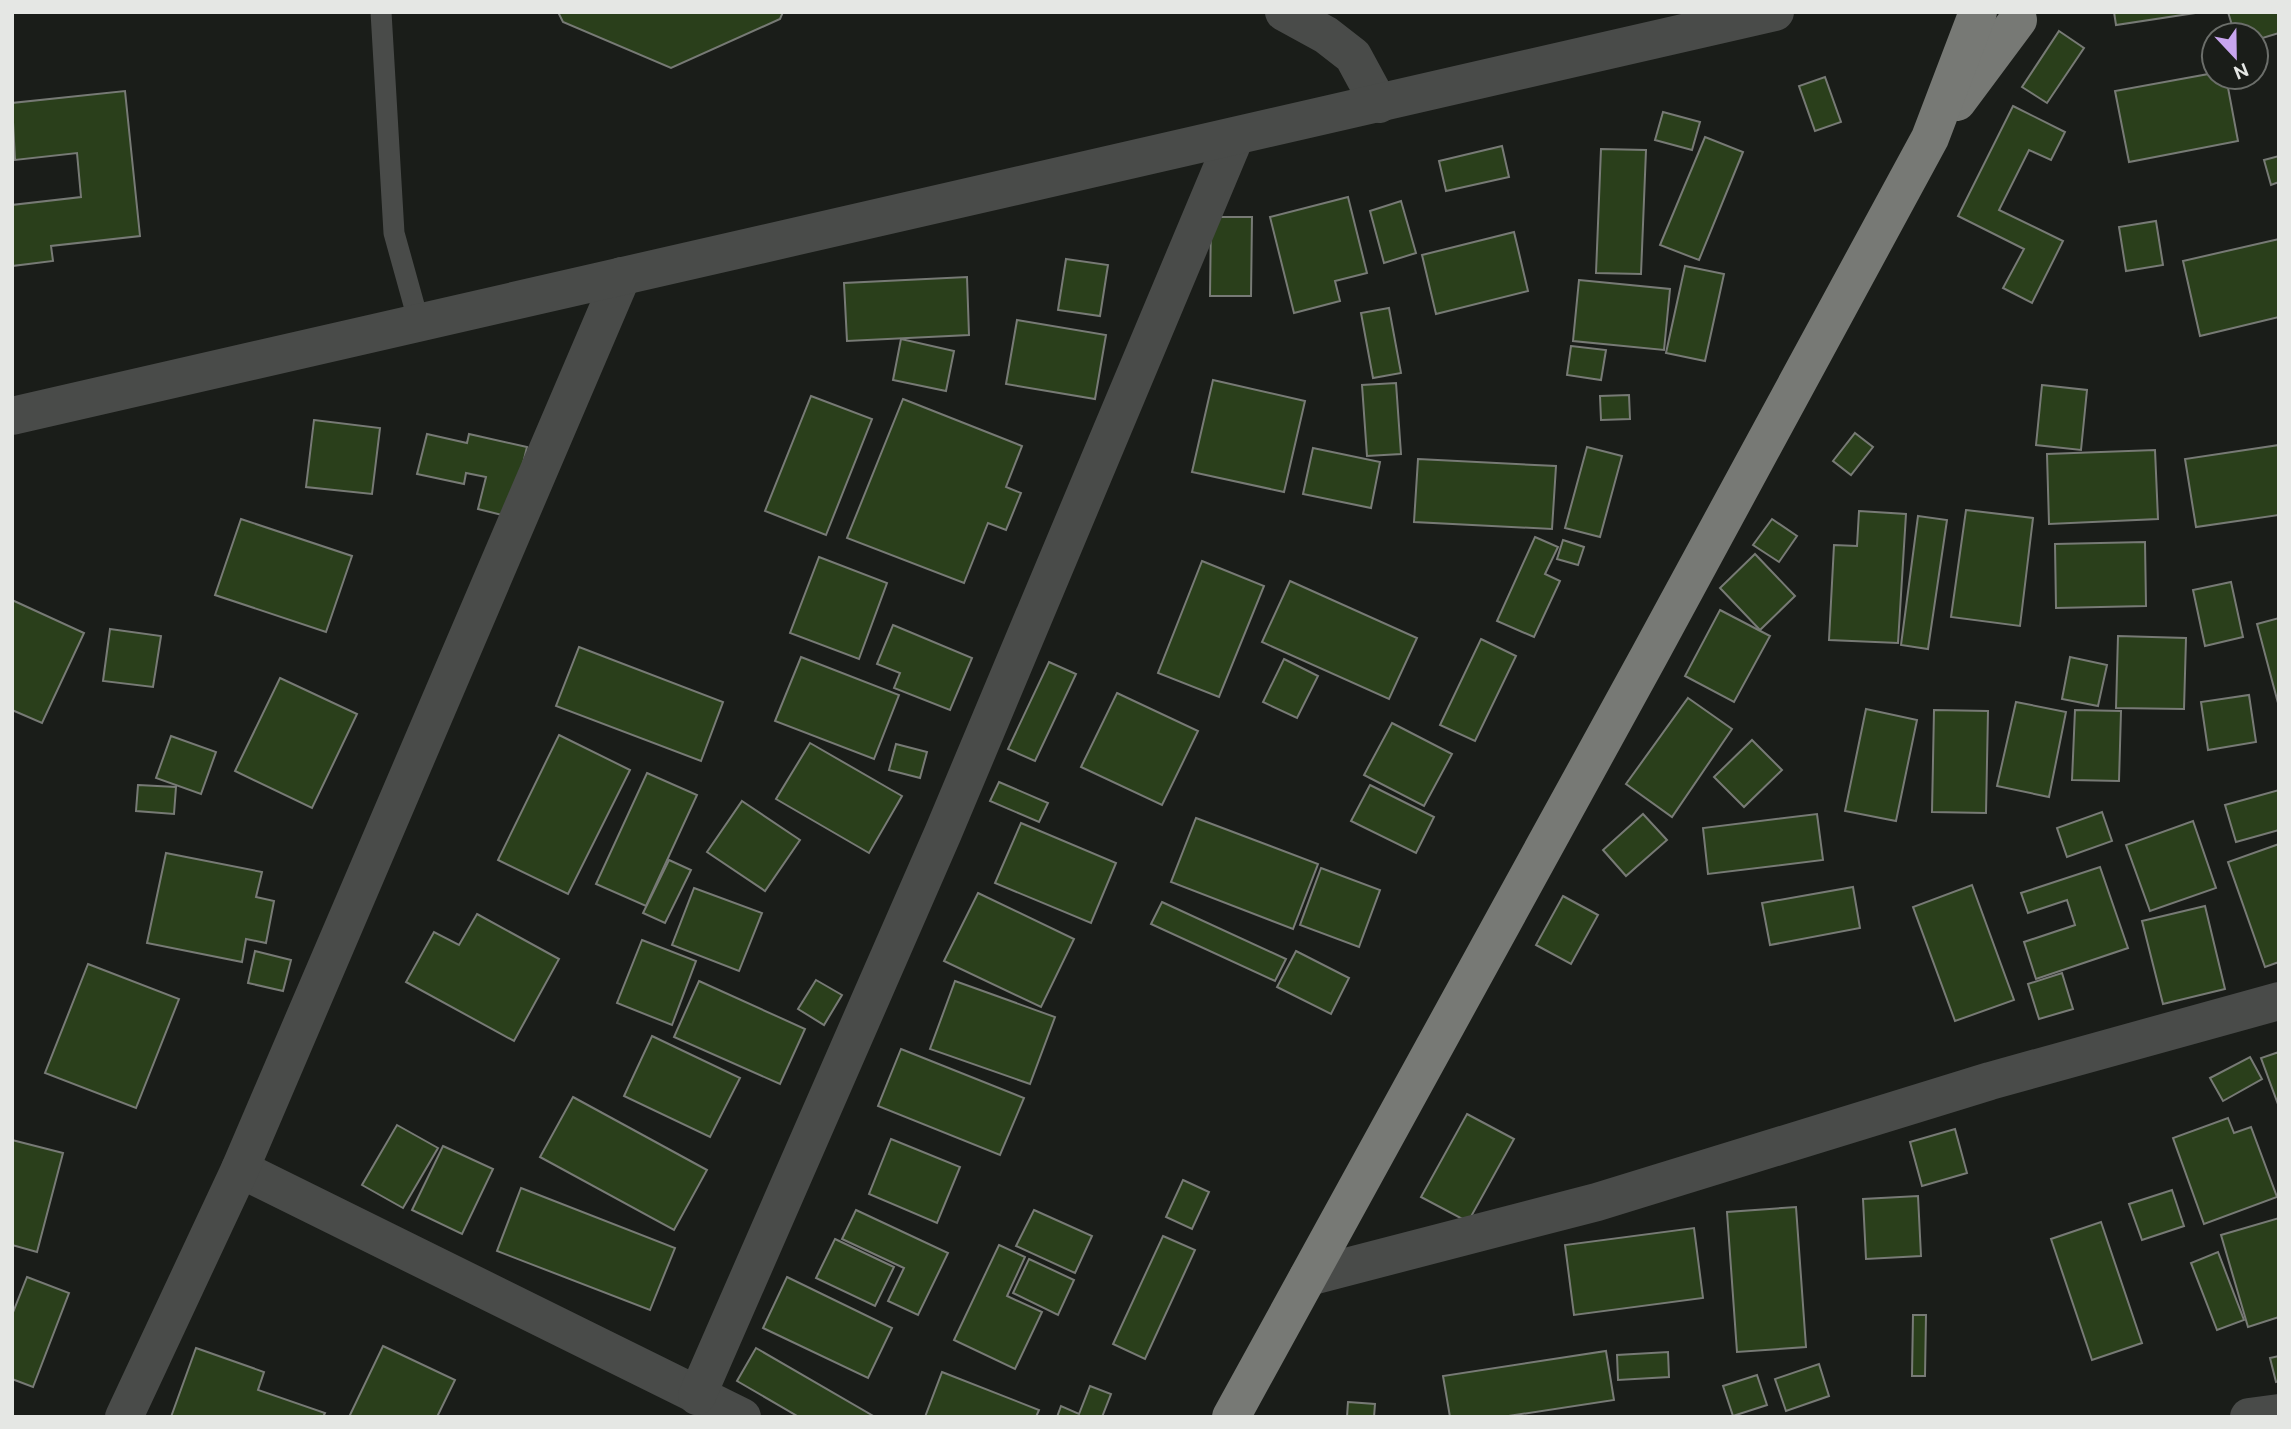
<svg xmlns="http://www.w3.org/2000/svg" width="2291" height="1429" viewBox="0 0 2291 1429" font-family="Ubuntu,sans-serif">
<rect width="100%" height="100%" fill="#1a1d19"/>
<g fill="#2a3f1b" stroke="#777a75" stroke-width="2">
<path d="M558,12H783L780,19L671,68L563,22Z"/>
<path d="M2114,12H2202L2116,25Z"/>
<path d="M2228,12H2279V33L2256,40V35H2235Z"/>
<path d="M2059,31L2084,48L2047,103L2022,87Z"/>
<path d="M2214,73V77H2226L2238,141L2129,162L2115,91Z"/>
<path d="M1825,77L1841,122L1815,131L1799,86Z"/>
<path d="M125,91L140,236L51,246L53,261L12,266V205L81,197L77,153L15,160L12,103Z"/>
<path d="M2013,106L2065,132L2051,160L2029,150L1999,210L2063,241L2032,303L2003,288L2024,249L1958,216Z"/>
<path d="M1663,112L1700,122L1692,150L1655,140Z"/>
<path d="M1705,137L1743,152L1699,260L1660,245Z"/>
<path d="M1502,146L1509,177L1446,191L1439,161Z"/>
<path d="M1601,149L1646,150L1641,274L1596,273Z"/>
<path d="M2279,156V182L2271,185L2264,160Z"/>
<path d="M1348,197L1367,273L1335,281L1340,301L1294,313L1270,217Z"/>
<path d="M1401,201L1416,253L1384,263L1370,211Z"/>
<path d="M1211,217H1252L1251,296H1210Z"/>
<path d="M2156,221L2163,265L2126,271L2119,227Z"/>
<path d="M1514,232L1528,291L1436,314L1422,255Z"/>
<path d="M2279,239V317L2200,336L2183,261Z"/>
<path d="M1066,259L1108,265L1100,316L1058,310Z"/>
<path d="M1685,266L1724,274L1705,361L1666,353Z"/>
<path d="M967,277L969,335L847,341L844,283Z"/>
<path d="M1579,280L1670,289L1664,350L1573,341Z"/>
<path d="M1389,308L1401,373L1373,378L1361,313Z"/>
<path d="M1017,320L1106,335L1095,399L1006,384Z"/>
<path d="M901,339L954,351L946,391L893,380Z"/>
<path d="M1571,346L1606,350L1601,380L1567,375Z"/>
<path d="M1213,380L1305,401L1284,492L1192,472Z"/>
<path d="M1396,383L1401,454L1367,456L1362,385Z"/>
<path d="M2042,385L2087,390L2081,450L2036,445Z"/>
<path d="M1629,395L1630,419L1601,420L1600,396Z"/>
<path d="M811,396L872,419L826,535L765,511Z"/>
<path d="M903,399L1022,446L1006,487L1021,493L1006,530L988,523L964,583L847,538Z"/>
<path d="M314,420L380,428L372,494L306,487Z"/>
<path d="M1855,433L1873,447L1851,475L1833,461Z"/>
<path d="M427,434L467,443L469,434L527,447L510,517L478,509L486,477L466,473L464,484L417,474Z"/>
<path d="M2279,445V515L2196,527L2185,459Z"/>
<path d="M1587,447L1622,456L1600,537L1565,528Z"/>
<path d="M1313,448L1380,462L1371,508L1303,494Z"/>
<path d="M2155,450L2158,519L2049,524L2047,454Z"/>
<path d="M1418,459L1556,466L1552,529L1414,522Z"/>
<path d="M1966,510L2033,518L2020,626L1951,617Z"/>
<path d="M1859,511L1906,514L1898,643L1829,640L1834,545L1857,546Z"/>
<path d="M1918,516L1947,520L1928,649L1901,645Z"/>
<path d="M241,519L352,556L326,632L215,595Z"/>
<path d="M1772,519L1797,536L1779,562L1753,545Z"/>
<path d="M1535,537L1558,547L1545,574L1560,581L1534,637L1497,621Z"/>
<path d="M1563,540L1584,547L1578,565L1557,559Z"/>
<path d="M2145,542L2146,606L2056,608L2055,544Z"/>
<path d="M1755,554L1795,596L1760,630L1720,588Z"/>
<path d="M819,557L887,583L859,659L790,633Z"/>
<path d="M1202,561L1264,586L1219,697L1158,673Z"/>
<path d="M1290,581L1417,638L1389,699L1262,642Z"/>
<path d="M2231,582L2243,637L2205,646L2193,590Z"/>
<path d="M12,600L84,633L42,723L12,710Z"/>
<path d="M1720,610L1770,636L1734,702L1685,676Z"/>
<path d="M2279,618V703H2278L2257,624Z"/>
<path d="M893,625L972,658L950,710L894,688L900,673L877,664Z"/>
<path d="M110,629L161,636L153,687L103,681Z"/>
<path d="M2118,636L2186,638L2184,709L2116,708Z"/>
<path d="M1481,639L1516,656L1475,741L1440,725Z"/>
<path d="M579,647L723,702L701,761L556,706Z"/>
<path d="M801,657L899,695L874,759L775,721Z"/>
<path d="M2070,657L2107,665L2098,706L2062,699Z"/>
<path d="M1284,659L1318,676L1297,718L1263,702Z"/>
<path d="M1049,662L1076,674L1035,761L1008,749Z"/>
<path d="M280,678L357,714L312,808L235,771Z"/>
<path d="M1117,693L1198,731L1162,805L1081,767Z"/>
<path d="M2249,695L2256,742L2208,750L2201,702Z"/>
<path d="M1688,698L1732,729L1672,817L1626,784Z"/>
<path d="M2016,702L2066,712L2049,797L1997,786Z"/>
<path d="M1866,709L1917,720L1896,821L1845,811Z"/>
<path d="M1934,710L1988,711L1986,813L1932,812Z"/>
<path d="M2075,710L2121,711L2119,781L2072,780Z"/>
<path d="M1392,723L1452,754L1424,806L1364,775Z"/>
<path d="M559,735L630,770L568,894L498,860Z"/>
<path d="M171,736L216,752L201,794L156,778Z"/>
<path d="M1752,740L1782,770L1744,807L1714,777Z"/>
<path d="M810,743L902,796L869,853L776,799Z"/>
<path d="M896,744L927,752L920,778L889,770Z"/>
<path d="M647,773L697,795L646,906L596,884Z"/>
<path d="M999,782L1048,803L1039,822L990,801Z"/>
<path d="M138,785L176,787L174,814L136,811Z"/>
<path d="M1370,785L1434,817L1416,853L1351,821Z"/>
<path d="M2279,790V830L2236,842L2225,805Z"/>
<path d="M742,801L800,840L765,891L707,852Z"/>
<path d="M2102,812L2112,841L2067,857L2057,828Z"/>
<path d="M1643,814L1667,840L1626,876L1603,850Z"/>
<path d="M1817,814L1823,860L1708,874L1703,828Z"/>
<path d="M1196,818L1318,864L1293,929L1171,882Z"/>
<path d="M2193,821L2216,888L2150,911L2126,845Z"/>
<path d="M1021,823L1116,863L1091,923L995,883Z"/>
<path d="M2279,844V962L2265,967L2228,862Z"/>
<path d="M166,853L262,872L256,897L274,901L266,943L246,939L242,962L147,943Z"/>
<path d="M669,860L691,870L665,923L643,913Z"/>
<path d="M2100,867L2128,948L2036,979L2024,942L2075,925L2067,900L2028,913L2021,893Z"/>
<path d="M1321,868L1380,890L1359,947L1300,925Z"/>
<path d="M1972,885L2014,1000L1955,1021L1913,907Z"/>
<path d="M1853,887L1860,928L1770,945L1762,903Z"/>
<path d="M694,888L762,913L739,971L672,945Z"/>
<path d="M978,893L1074,939L1041,1007L944,961Z"/>
<path d="M1563,896L1598,915L1571,964L1536,945Z"/>
<path d="M1162,902L1286,959L1275,981L1151,924Z"/>
<path d="M2205,906L2225,989L2163,1004L2142,921Z"/>
<path d="M477,914L559,959L514,1041L406,982L434,932L459,945Z"/>
<path d="M642,940L696,961L672,1025L617,1003Z"/>
<path d="M255,951L291,960L283,991L248,983Z"/>
<path d="M1296,951L1349,978L1331,1014L1277,987Z"/>
<path d="M88,964L179,999L136,1108L45,1073Z"/>
<path d="M2062,973L2073,1009L2039,1019L2028,984Z"/>
<path d="M816,980L842,995L824,1025L798,1009Z"/>
<path d="M699,981L805,1029L780,1084L674,1037Z"/>
<path d="M955,981L1055,1017L1030,1084L930,1049Z"/>
<path d="M652,1036L740,1078L710,1137L624,1096Z"/>
<path d="M901,1049L1024,1098L1000,1155L878,1106Z"/>
<path d="M2279,1052V1107L2261,1058Z"/>
<path d="M2250,1057L2262,1079L2223,1101L2210,1078Z"/>
<path d="M573,1097L707,1170L674,1230L540,1157Z"/>
<path d="M1467,1114L1514,1139L1468,1222L1421,1197Z"/>
<path d="M2228,1118L2234,1133L2251,1127L2277,1197L2204,1224L2173,1138Z"/>
<path d="M397,1125L438,1148L403,1208L362,1185Z"/>
<path d="M1955,1129L1967,1173L1922,1186L1910,1142Z"/>
<path d="M891,1139L960,1167L937,1223L869,1194Z"/>
<path d="M12,1140L63,1153L37,1252L12,1245Z"/>
<path d="M443,1146L493,1169L462,1234L412,1210Z"/>
<path d="M1183,1180L1209,1192L1192,1229L1166,1217Z"/>
<path d="M521,1188L675,1248L650,1310L497,1251Z"/>
<path d="M2172,1190L2184,1226L2142,1240L2129,1204Z"/>
<path d="M1918,1196L1921,1256L1866,1259L1863,1199Z"/>
<path d="M1796,1207L1806,1347L1737,1352L1727,1212Z"/>
<path d="M856,1210L948,1253L918,1315L888,1301L904,1268L842,1239Z"/>
<path d="M1034,1210L1092,1236L1075,1273L1016,1246Z"/>
<path d="M2279,1218V1317L2248,1327L2221,1235Z"/>
<path d="M2101,1222L2142,1343L2092,1360L2051,1239Z"/>
<path d="M1694,1228L1703,1298L1574,1315L1565,1245Z"/>
<path d="M1163,1236L1195,1250L1145,1359L1113,1344Z"/>
<path d="M835,1239L894,1267L875,1306L816,1278Z"/>
<path d="M999,1245L1025,1257L1007,1296L1042,1312L1015,1369L954,1340Z"/>
<path d="M2218,1252L2244,1320L2217,1330L2191,1263Z"/>
<path d="M1029,1259L1074,1280L1058,1315L1013,1293Z"/>
<path d="M27,1277L69,1293L33,1387L12,1379V1315Z"/>
<path d="M787,1277L892,1328L868,1378L763,1328Z"/>
<path d="M1913,1315H1926L1925,1376H1912Z"/>
<path d="M383,1346L455,1380L437,1417H349Z"/>
<path d="M196,1348L264,1372L258,1390L325,1413L323,1417H171Z"/>
<path d="M756,1348L875,1417H799L737,1381Z"/>
<path d="M1606,1351L1614,1400L1502,1417H1450L1443,1376Z"/>
<path d="M1668,1352L1669,1377L1618,1380L1617,1355Z"/>
<path d="M2279,1356V1381L2276,1382L2270,1358Z"/>
<path d="M1819,1364L1829,1396L1786,1411L1775,1379Z"/>
<path d="M942,1372L1039,1410L1036,1417H925Z"/>
<path d="M1757,1375L1767,1405L1733,1416L1723,1386Z"/>
<path d="M1090,1386L1111,1394L1102,1417H1057L1061,1406L1079,1414Z"/>
<path d="M1348,1402L1375,1404L1374,1417H1347Z"/>
</g>
<g fill="none" stroke-linecap="round" stroke-linejoin="round">
<path stroke="#494b49" stroke-width="21" d="M381,12L394,233L419,323"/>
<g stroke="#494b49" stroke-width="38">
<path d="M1284,12L1326,35L1353,56L1379,104"/>
<path d="M240,1169L742,1417"/>
<path d="M1308,1277L1597,1202L1990,1081L2279,1001"/>
<path d="M697,1396L943,833L1235,137"/>
<path d="M124,1417L240,1169L622,276"/>
<path d="M2249,1417L2279,1413"/>
</g>
<path stroke="#494b49" stroke-width="38" d="M12,416L1775,12"/>
<g stroke="#777975" stroke-width="38">
<path d="M1957,102L2018,20"/>
<path d="M1231,1417L1649,656L1930,138L1978,12"/>
</g>
</g>
<rect width="2291" height="1429" fill="none" stroke="#e5e7e4" stroke-width="28"/>
<g transform="translate(2235 56) rotate(158)"><circle r="33" fill="#1a1d19" stroke="#6b6e6a" stroke-width="2"/>
<path d="M0-5L12 26L0 18L-12 26Z" fill="#c8a5ef"/>
<text y="-10" font-size="19" font-weight="bold" text-anchor="middle" fill="#e5e7e4">N</text>
</g>
</svg>
